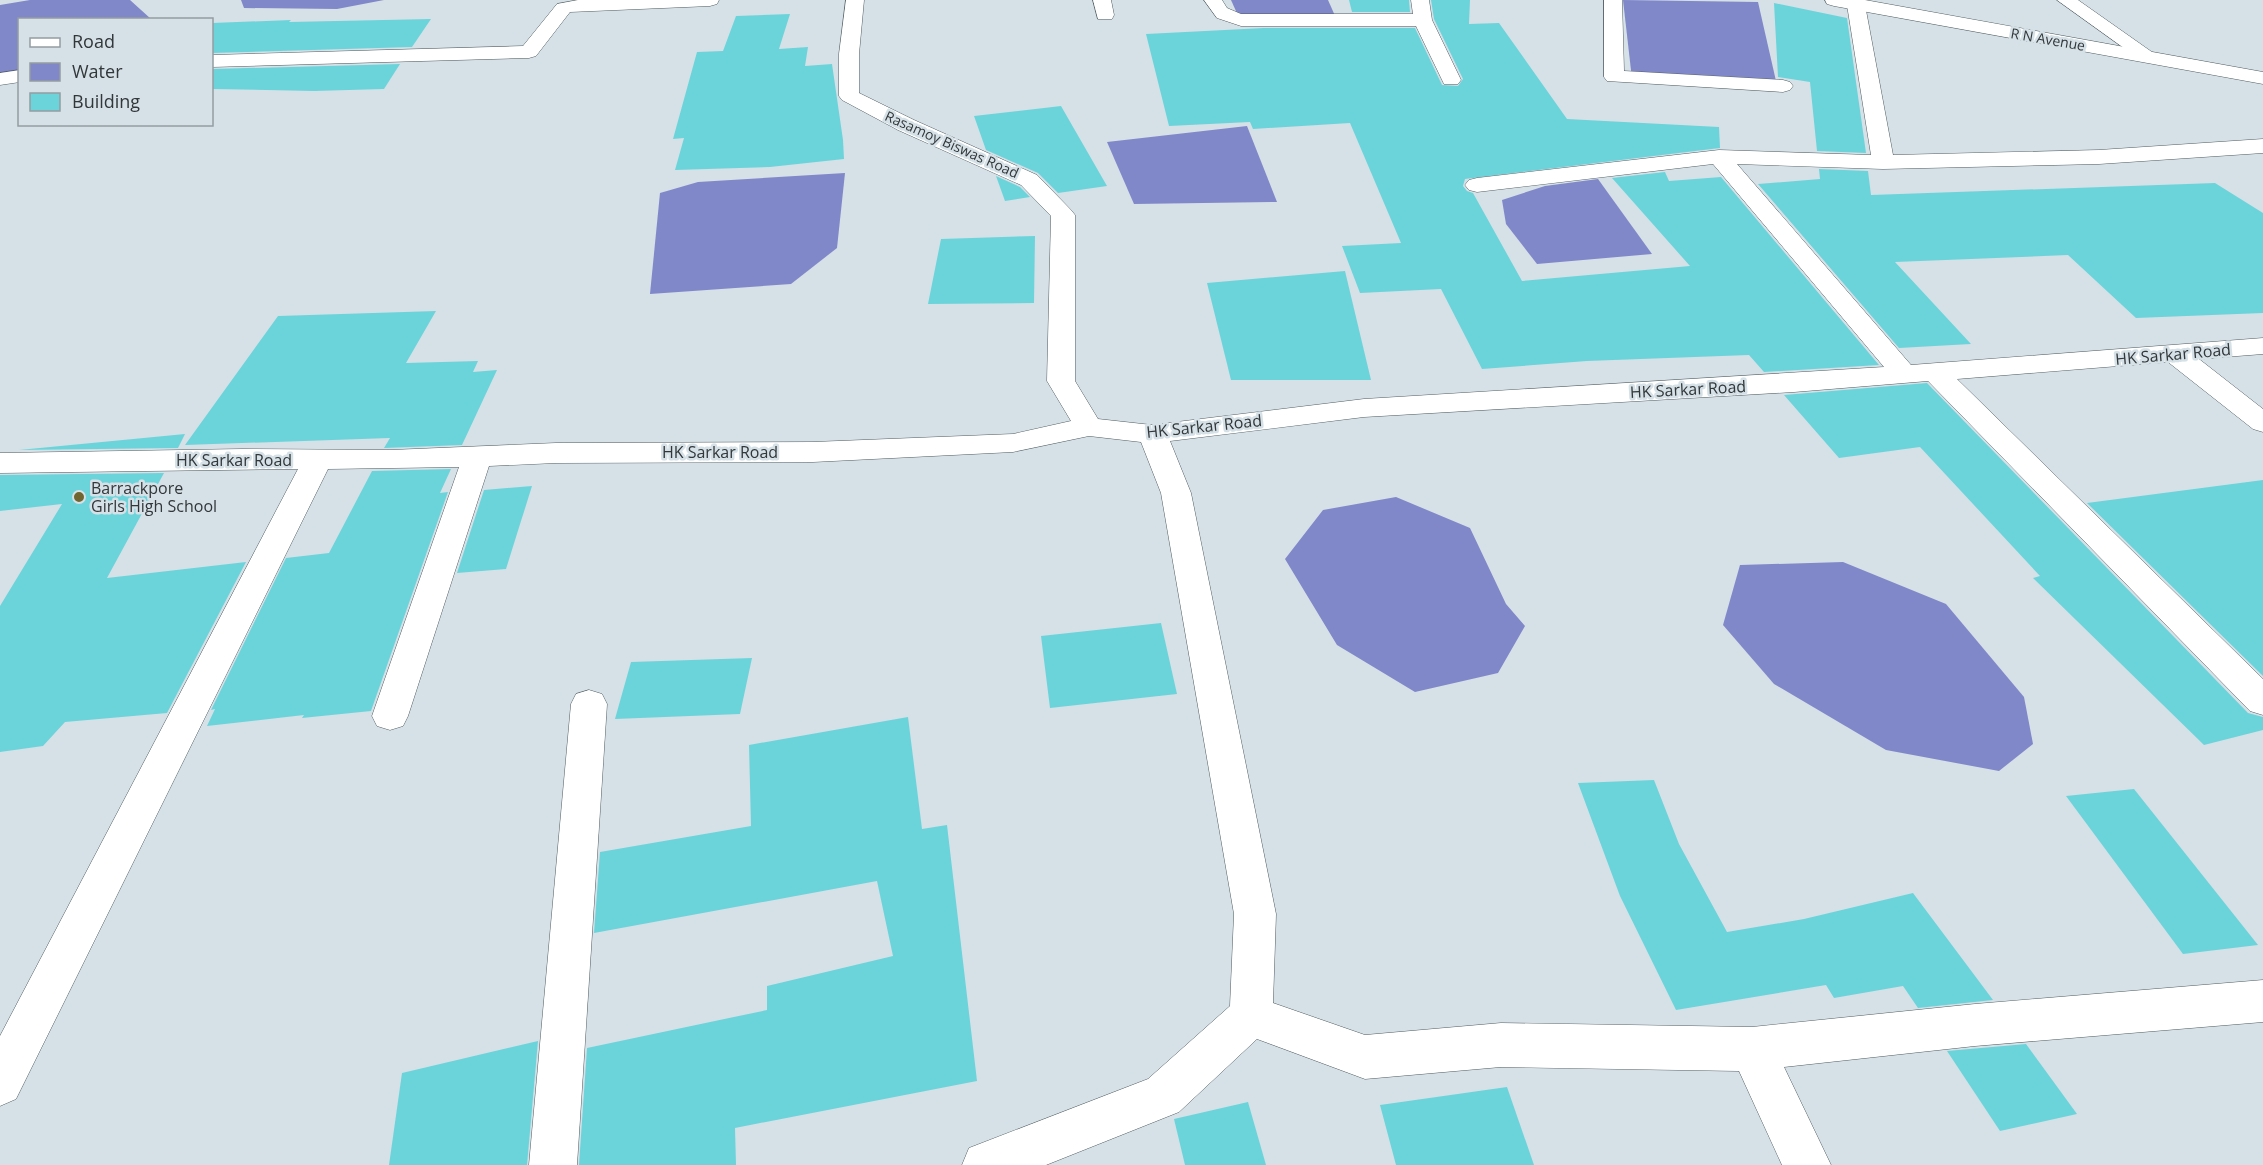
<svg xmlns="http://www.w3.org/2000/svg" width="2263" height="1165" viewBox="0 0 2263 1165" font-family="'Open Sans',sans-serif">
<rect width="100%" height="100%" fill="#d5e1e7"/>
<g fill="#8088c9">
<path d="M30,0H130L151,19L20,20L19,76L0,75V5Z"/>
<path d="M241,0H384L337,9L244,8Z"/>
<path d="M1231,0H1328L1336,18L1240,20Z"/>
<path d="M1623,0L1758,2L1776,81L1632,79Z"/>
<path d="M1247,126L1277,202L1134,204L1107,142Z"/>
<path d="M845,173L837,248L791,284L650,294L660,193L698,182Z"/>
<path d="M1598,179L1652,254L1537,264L1506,224L1502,200L1545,186Z"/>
<path d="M1396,497L1470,528L1506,604L1525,626L1498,673L1415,692L1337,645L1285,559L1323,510Z"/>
<path d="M1843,562L1946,604L2024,697L2033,744L1999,771L1886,750L1774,684L1723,625L1740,565Z"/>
</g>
<g fill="#6bd4da">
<path d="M1349,0H1409L1410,12H1352Z"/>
<path d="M1431,0H1470L1469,24L1499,23L1567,119L1719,127L1720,148L1465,179L1463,186L1467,191L1473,193L1522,281L1690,266L1612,178L1665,172L1669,181L1721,177L1879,365L1764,372L1749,355L1587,361L1482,369L1441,289L1360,293L1342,246L1401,243L1350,123L1253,129L1250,122L1169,126L1146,34L1264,28H1415L1442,85L1458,86L1463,79L1434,19Z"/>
<path d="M1774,3L1847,18L1866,153L1817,151L1810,82L1778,77Z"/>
<path d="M790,14L779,49L808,47L805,66L832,64L843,140L844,159L770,167L675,170L684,138L673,139L697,52L723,51L736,16Z"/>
<path d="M431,19L412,47L212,53V23L291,20L289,22Z"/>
<path d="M400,64L384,89L314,91L212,89V69Z"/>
<path d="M1061,106L1107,186L1058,193L1038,173L986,150L974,116Z"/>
<path d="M1819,169L1868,171L1871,195L2215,183L2263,213V313L2136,318L2068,255L1895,262L1971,344L1899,348L1758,184L1820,179Z"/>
<path d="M996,176L1020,187L1030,197L1005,201Z"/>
<path d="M1035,236L1034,303L928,304L941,239Z"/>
<path d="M1345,271L1371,380H1231L1207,283Z"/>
<path d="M436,311L406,363L478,361L473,372L497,370L462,445L384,448L390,438L185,445L278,316Z"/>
<path d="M1927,383L2248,713L2263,717V730L2204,745L2033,578L2040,576L1920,447L1839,458L1784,395Z"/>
<path d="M185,434L178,448L19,450Z"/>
<path d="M451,469L440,493L448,492L371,711L302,718L304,715L207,726L215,709L211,710L286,558L329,553L372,471Z"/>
<path d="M164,473L107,578L246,562L167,713L65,722L43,746L0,752V606L62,504L0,511V475Z"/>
<path d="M2263,480V676L2087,503Z"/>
<path d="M532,486L506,569L457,573L484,490Z"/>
<path d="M1161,623L1177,694L1050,708L1041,636Z"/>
<path d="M752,658L740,714L615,719L631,662Z"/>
<path d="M908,717L922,829L947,825L977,1081L735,1128L736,1165H579L587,1048L767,1010V986L893,956L877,881L594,933L600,852L751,826L749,745Z"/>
<path d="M1654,780L1679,844L1727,932L1804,919L1913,893L1993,1000L1918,1008L1903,986L1834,998L1826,985L1676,1010L1620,896L1578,783Z"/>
<path d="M2134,789L2258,945L2183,954L2066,796Z"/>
<path d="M538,1041L527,1165H389L402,1073Z"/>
<path d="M2026,1044L2077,1114L2000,1131L1947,1051Z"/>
<path d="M1507,1087L1534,1165H1396L1380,1105Z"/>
<path d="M1248,1102L1266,1165H1185L1174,1119Z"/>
</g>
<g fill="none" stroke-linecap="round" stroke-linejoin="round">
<defs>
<path id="lane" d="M20,70V82L0,85V73Z"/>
<g id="street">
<path d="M578,0H719L717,4L710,6L570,12L536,56L529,58L212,67V55L523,46L557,4Z"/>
<path d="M846,0H864L859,54V93L914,120L1037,175L1071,210L1075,215V381L1098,419L1152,425L1364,399L1884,367L1713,164L1477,192L1469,190L1465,185L1469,180L1477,178L1719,150L1871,155L1847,5L1849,1L1858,0L1865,5L1893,155L2099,150L2263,139V153L2099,164L1883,169L1737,164L1911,365L2263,338V354L2199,359L2263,409V432L2253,429L2168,362L1957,379L2263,679V715L2250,711L1928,381L1794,392L1364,417L1170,441L1191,493L1276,914L1273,1003L1365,1035L1501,1023L1752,1027L1975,1004L2263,980V1022L1975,1046L1784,1067L1831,1165H1782L1739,1071L1501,1067L1365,1079L1257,1039L1179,1112L1046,1165H962L969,1148L1148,1079L1230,1006L1234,914L1161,493L1141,442L1089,436L1013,452L813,462L556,463L489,466L408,716L403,726L390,730L377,726L372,716L459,467L328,469L16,1099L0,1106V1036L298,469L0,473V453L242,449L391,450L556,443L813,442L1013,434L1071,421L1047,381L1051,216L1021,185L898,130L842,100L839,96V54Z"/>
<path d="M1093,0H1111L1114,15L1112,19H1098Z"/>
<path d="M1204,0H1222L1227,8L1241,14H1413L1411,0H1429L1432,20L1461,80L1458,84H1444L1416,26H1241L1217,18Z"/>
<path d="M1604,0H1622L1624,71L1783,80L1790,82L1793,86L1790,90L1783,92L1607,81L1604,77Z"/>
<path d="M2057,0H2078L2159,57L2156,61H2142Z"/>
<path d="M589,690L602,694L607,704L577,1165H529L571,704L576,694Z"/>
</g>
<path id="primary" d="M1825,0H1865L2263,72V84L1834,6L1827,4Z"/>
</defs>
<use href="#lane" stroke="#525d62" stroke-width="1"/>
<use href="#street" stroke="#525d62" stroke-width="1"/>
<use href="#primary" stroke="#525d62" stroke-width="1"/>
<use href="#lane" fill="#fff" fill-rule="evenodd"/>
<use href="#street" fill="#fff" fill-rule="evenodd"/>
<use href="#primary" fill="#fff" fill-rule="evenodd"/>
</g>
<circle fill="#706431" stroke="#d5e1e7" stroke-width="2" cx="79" cy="497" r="6"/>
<g text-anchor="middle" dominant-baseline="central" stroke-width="5" stroke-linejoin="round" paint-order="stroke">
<g font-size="14" fill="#323739" stroke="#d5e1e7">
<text transform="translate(2048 39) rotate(10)">R N Avenue</text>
<text transform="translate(952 144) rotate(24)">Rasamoy Biswas Road</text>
</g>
<g font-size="16" fill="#323739" stroke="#d5e1e7">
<text transform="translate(2173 354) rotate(-5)">HK Sarkar Road</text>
<text transform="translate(1688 389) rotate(-3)">HK Sarkar Road</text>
<text transform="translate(1204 426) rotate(-6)">HK Sarkar Road</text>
<text x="720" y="452">HK Sarkar Road</text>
<text x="234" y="460">HK Sarkar Road</text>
</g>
<g font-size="16" fill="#323739" stroke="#d5e1e7" text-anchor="start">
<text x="91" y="488">Barrackpore<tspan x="91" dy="18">Girls High School</tspan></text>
</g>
</g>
<rect x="18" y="18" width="195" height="108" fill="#d5e1e7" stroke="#949da1" stroke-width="1.5"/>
<rect x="30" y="38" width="30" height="9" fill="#ffffff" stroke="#949da1" stroke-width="1.5"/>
<text x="72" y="48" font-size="18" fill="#323739">Road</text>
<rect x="30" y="63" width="30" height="18" fill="#8088c9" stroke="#949da1" stroke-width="1.5"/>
<text x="72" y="78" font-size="18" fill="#323739">Water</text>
<rect x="30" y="93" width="30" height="18" fill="#6bd4da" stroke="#949da1" stroke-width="1.5"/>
<text x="72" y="108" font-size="18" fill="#323739">Building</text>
</svg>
